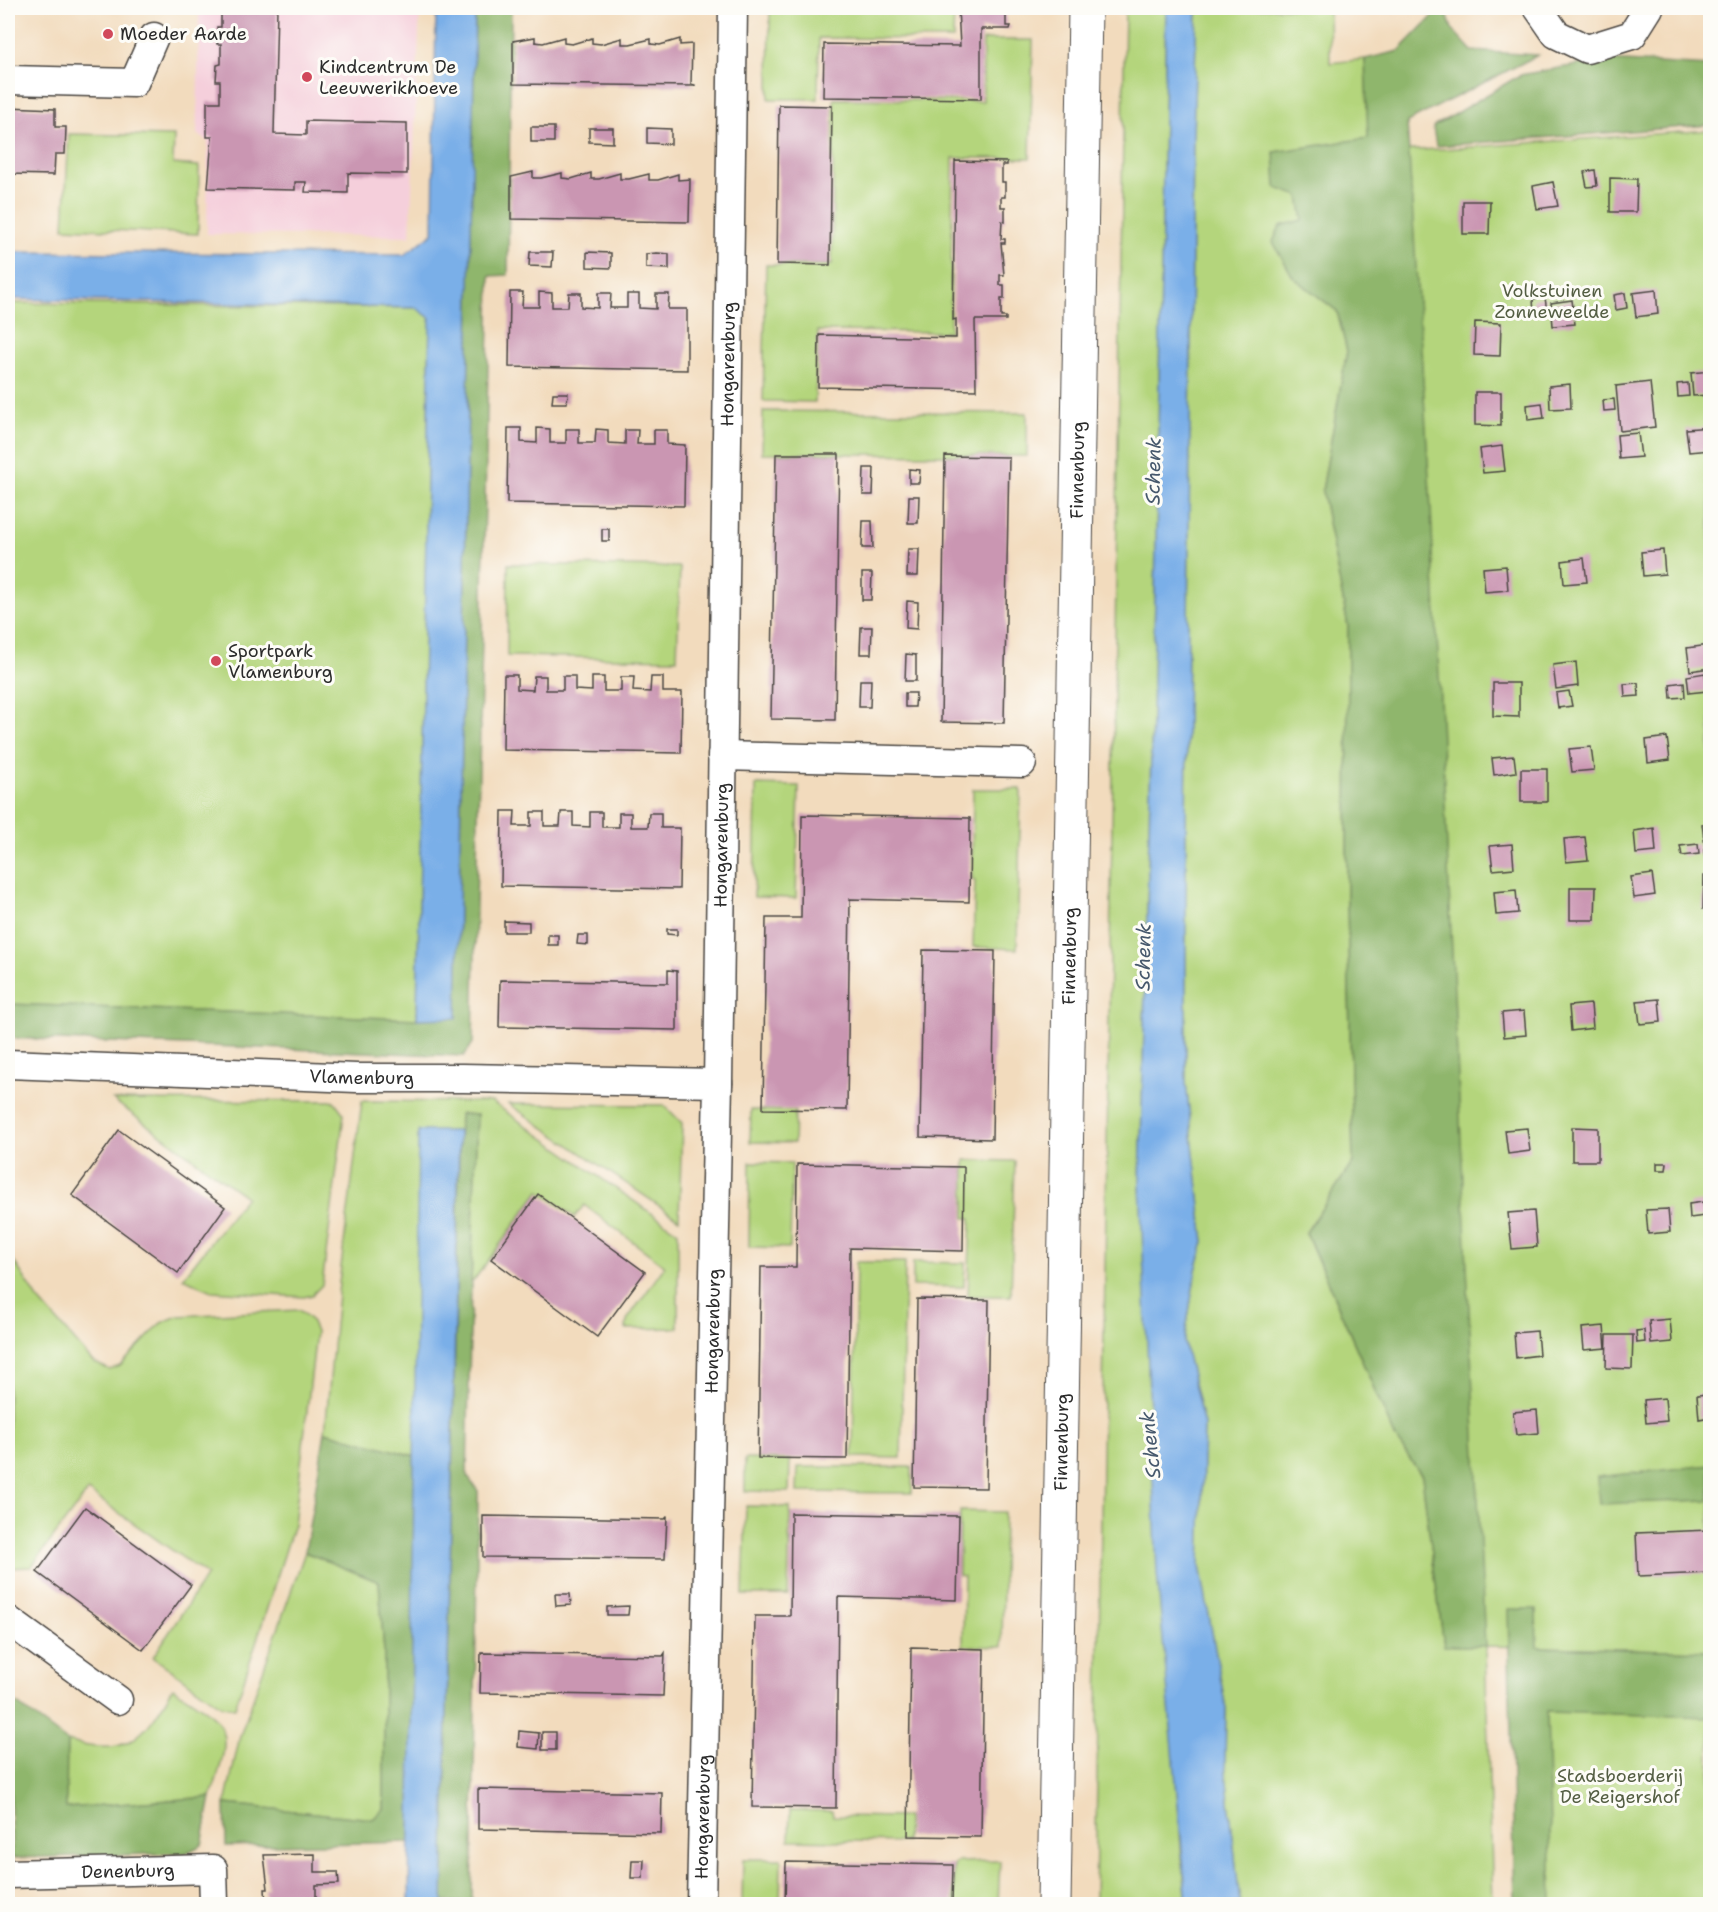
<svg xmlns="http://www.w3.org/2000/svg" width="1718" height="1912" viewBox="0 0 1718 1912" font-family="'Shantell Sans',sans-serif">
<rect width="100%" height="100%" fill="#fdfcf7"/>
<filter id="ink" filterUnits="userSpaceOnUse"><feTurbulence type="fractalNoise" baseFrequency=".0167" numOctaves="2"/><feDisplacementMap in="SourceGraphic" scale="12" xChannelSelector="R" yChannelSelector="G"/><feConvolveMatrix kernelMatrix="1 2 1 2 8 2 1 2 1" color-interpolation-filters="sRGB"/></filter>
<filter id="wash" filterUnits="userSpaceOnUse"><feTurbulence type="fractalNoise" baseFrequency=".008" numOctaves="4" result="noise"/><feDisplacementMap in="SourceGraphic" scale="24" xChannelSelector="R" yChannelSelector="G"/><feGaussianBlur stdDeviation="1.35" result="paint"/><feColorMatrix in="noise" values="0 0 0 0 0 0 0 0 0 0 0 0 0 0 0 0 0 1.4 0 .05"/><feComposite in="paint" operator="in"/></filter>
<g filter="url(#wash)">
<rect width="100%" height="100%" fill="#f2dbbd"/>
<path fill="#f5cfdb" d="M199,8H420L410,236L207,234L208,141L197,134Z"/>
<g fill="#b4d57c" stroke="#708054" stroke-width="1.5">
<path d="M770,8H954L953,39L819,38L818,99H769Z"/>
<path d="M1125,8H1166L1155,599L1140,1184L1181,1849L1187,1904H1095Z"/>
<path d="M1197,8H1329L1330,63L1365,59L1369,139L1275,152L1299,196L1303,220L1293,277L1337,311L1347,351L1322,491L1348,626L1347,901L1353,1162L1306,1233L1396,1439L1422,1476L1444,1646L1385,151L1444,149L1710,130V1651L1485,1646L1493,1904H1240L1225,1763L1226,1709L1200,1566L1204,1425L1184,1342L1196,1270L1204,1242L1186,1083V830L1193,135Z"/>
<path d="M983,40H1033L1030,158H953L950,332L818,331L815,402L763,401L766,265H832L834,99L983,101Z"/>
<path d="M69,134L174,136L173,164L199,166L198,234L64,228Z"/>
<path d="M8,303L417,308L430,318L417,1019L8,1004Z"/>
<path d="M763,411L1027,413V456L762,453Z"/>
<path d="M508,564L680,567L677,659L507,656Z"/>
<path d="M756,785L799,786L796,898L754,897Z"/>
<path d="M973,789H1021L1017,949L973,947L975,880L972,879Z"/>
<path d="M113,1100L334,1101L344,1114L322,1285L312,1295L304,1297L212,1291L183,1278L246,1197Z"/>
<path d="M362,1101L492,1102L678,1232V1328L626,1329L627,1320L665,1266L584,1205L575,1217L539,1191L471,1284L477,1115L460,1114L459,1131H419L415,1456L325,1432L339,1283Z"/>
<path d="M509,1104L664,1105L682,1123L679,1219Z"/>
<path d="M751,1110L795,1111L794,1143L750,1142Z"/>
<path d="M965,1160L1015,1161L1011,1296H968L971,1218H965Z"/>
<path d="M750,1162L792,1163L790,1248L749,1247Z"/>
<path d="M8,1252L38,1299L93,1362L110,1370L120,1366L161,1323L178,1316L299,1310L310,1319L316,1332L294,1524L235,1708L222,1706L153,1657L207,1575L88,1491L31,1567L8,1568Z"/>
<path d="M856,1262H905L901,1458L853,1457Z"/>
<path d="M913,1262L965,1263L964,1287L913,1286Z"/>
<path d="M745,1459L790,1460L789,1492L745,1491Z"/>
<path d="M798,1467H912V1493L797,1492Z"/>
<path d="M746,1506L790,1507L788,1595H743Z"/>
<path d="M960,1511L1004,1512L1002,1647L963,1646L964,1576L959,1575Z"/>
<path d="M305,1552L379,1582L384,1651V1809L373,1819L225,1804L240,1736Z"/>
<path d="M173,1688C186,1697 206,1708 216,1719C234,1739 217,1775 211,1797L65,1808L67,1741C128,1759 144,1738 173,1688Z"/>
<path d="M1527,1691L1710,1698V1904H1536Z"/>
<path d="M790,1810L832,1811L833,1816L907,1817L906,1842L789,1840Z"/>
<path d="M743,1859H781L780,1904H742Z"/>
<path d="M1000,1861L998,1904H954V1865L958,1862Z"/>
</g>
<g fill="#8fb66c" stroke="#5d704c" stroke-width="1.5">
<path d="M475,8H511L508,275L490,276L473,1043L464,1056L8,1038V1004L417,1019L457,1017Z"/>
<path d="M1441,8H1445L1452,29L1472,51L1538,55L1407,122L1431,509L1485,1646H1444L1422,1476L1396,1439L1306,1232L1353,1162L1347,901L1348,626L1322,491L1347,351L1337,311L1293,277L1273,242L1280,226L1303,220L1299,196L1276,188L1274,152L1368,138L1365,59L1399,51Z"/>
<path d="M1605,60L1710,66V125L1436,146L1433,127L1520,75Z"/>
<path d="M460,1114L477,1115L471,1284L467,1476L478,1491L472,1903L443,1902Z"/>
<path d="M325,1432L415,1456L411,1842L226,1846L225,1804L373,1819L384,1809V1651L379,1582L305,1552Z"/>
<path d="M1710,1465V1500L1599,1504L1597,1477Z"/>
<path d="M1508,1609H1536L1537,1647L1710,1651V1717L1547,1712L1552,1904H1515Z"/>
<path d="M8,1697L67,1741L66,1808L211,1797L202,1845L186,1853L12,1858Z"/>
</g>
<g fill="#7aafe8" stroke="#526d8a" stroke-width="1.5">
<path d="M436,8H475L457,1018L417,1019L430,318L416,308L8,299V252L404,255L433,233Z"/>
<path d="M1166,8H1197L1193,135L1186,830V1083L1204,1242L1196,1270L1184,1342L1204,1425L1200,1566L1226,1709L1225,1763L1240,1904H1187L1157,1573L1140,1184L1155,599Z"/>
<path d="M418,1131H459L443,1904H409Z"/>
</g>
<g id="blocks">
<g fill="#ca96b2">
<path d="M221,8H277L274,134L306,135V121L407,123V174L348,173V193L305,192L306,182H295V190L208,188L212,137H207V102H220V81H216L217,65L221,64V44H217V27H221Z"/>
<path d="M958,8H1006V26H1011L1010,29H981V99L823,97L824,44L960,46Z"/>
<path d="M535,37V42L543,43L564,37V43L572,44L592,38V43L601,44L622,38V44H630L651,39V44L660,45L680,39V45L692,44L691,84L695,85V86L513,84V41Z"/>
<path d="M779,105L832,106L830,265L777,264Z"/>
<path d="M8,107L55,109V127H66L65,154H55L54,175L8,174Z"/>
<rect x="531" y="127" width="23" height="15"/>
<path d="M589,128H613V143L589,142Z"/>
<path d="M647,128L671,129V144L647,143Z"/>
<path d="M955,161L1007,162V165H1002V182H1005V197H1001V207H1005V222L1002,221L1001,239H1005V243H1001L1004,275H1000V285H1004V299H1001V317H1006V320H975L976,390L818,387L819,335L956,338V319L953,320Z"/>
<path d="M1595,170L1597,186L1587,187L1584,172Z"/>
<path d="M533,172V178H541L562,173V178L571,179L591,173V179H599L620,173V179H629L649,174V180H658L678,174V180L690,179L689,222L511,219V177Z"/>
<path d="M1610,178L1637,179L1636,212H1610Z"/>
<path d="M1553,182L1558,206L1537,209L1533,186Z"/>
<path d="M1463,201H1490L1489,234H1463Z"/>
<path d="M530,252H553L552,267L529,266Z"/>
<path d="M587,252L611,253V268L587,267Z"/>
<path d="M657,253L669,254V269L646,268V254Z"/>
<path d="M1656,290L1658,314L1636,317L1633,293Z"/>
<path d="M510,292H523L522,307H539V292L552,293V307H568L569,293H581V307L598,308V293H611L610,308H627V294H639V308L656,309V294H669L668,309H687V370L509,367Z"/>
<path d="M1625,293L1627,308L1616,310L1614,295Z"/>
<path d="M1545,297L1547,313L1534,314L1533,299Z"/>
<path d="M1572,300L1575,324L1553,326L1551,303Z"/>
<path d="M1475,322L1501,323L1500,356L1474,355Z"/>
<path d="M1710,371V395L1693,396L1691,373Z"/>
<path d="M1650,382L1655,427L1620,431L1616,386Z"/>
<path d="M1688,383L1689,396L1678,397L1677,384Z"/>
<path d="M1570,384L1571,408L1550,409L1549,386Z"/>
<path d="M1475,392H1501V426L1475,425Z"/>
<path d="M553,393H568L567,403H552Z"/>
<path d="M1614,399L1615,410L1604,411L1603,400Z"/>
<path d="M1542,403L1544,418L1528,420L1527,405Z"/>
<path d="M1710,427V450L1689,452L1686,429Z"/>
<path d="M508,428H521V442L537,443V428L550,429V443H566V429H579V443H595L596,429L608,430V443L625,444V430H638L637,444H654V430H667V444L685,445L684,506L507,503Z"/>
<path d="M1638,433L1641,457L1619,459L1617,435Z"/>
<path d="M1502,446L1505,471L1483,473L1480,449Z"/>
<path d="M776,454H839L835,720L771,719Z"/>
<path d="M945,456L1009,457L1004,723L941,722Z"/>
<path d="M864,468H874L873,495H863Z"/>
<path d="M909,469L920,470L919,483H909Z"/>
<path d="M909,496H919L918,523H908Z"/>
<path d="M863,521H872L873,548H862Z"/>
<rect x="602" y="529" width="7" height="12"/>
<path d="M908,549H919L918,576H907Z"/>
<path d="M1663,550L1665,574L1643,576L1641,552Z"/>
<path d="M1584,558L1587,582L1564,584L1562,561Z"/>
<path d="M1506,566L1508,590L1485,592L1483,568Z"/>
<path d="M862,573H872L871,600H862Z"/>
<path d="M907,601L918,602L917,629L906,628Z"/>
<path d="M861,627H872L871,654H860Z"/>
<path d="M1709,645L1710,668L1690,671L1687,648Z"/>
<path d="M906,654L916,655V681H905Z"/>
<path d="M1576,662L1578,686L1556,689L1553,665Z"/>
<path d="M1705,673L1707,691L1689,693L1687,676Z"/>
<path d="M504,675H517V689L533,690L534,676H546V690H563V676H575V690L592,691V677H604V691H621V677H634L633,691L650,692L651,677H663V692H682L681,753L503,750Z"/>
<path d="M860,680H871L870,707H859Z"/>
<path d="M1684,682L1685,697L1671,698L1670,684Z"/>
<path d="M1493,683H1519V717L1493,716Z"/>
<path d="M1638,683L1639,696L1625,697L1624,684Z"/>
<path d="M1569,691L1572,706L1558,708L1556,693Z"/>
<path d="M905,693H916L915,707H905Z"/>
<path d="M1667,737L1670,760L1648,763L1646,740Z"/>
<path d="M1591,747L1594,770L1572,772L1569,749Z"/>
<path d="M1514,756L1516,772L1494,775L1492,758Z"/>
<rect x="1521" y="769" width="26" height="33"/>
<path d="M502,811H515L514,826H531V812H544V826H560L561,812H573V826L590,827V812H602V827H619V813H631V827H648L649,813H661V828H680L679,889L501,886Z"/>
<path d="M802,815L970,818L969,902L850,899L847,1110L763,1109L766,918H801Z"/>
<path d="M1710,823V846L1705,847L1702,824Z"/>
<path d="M1654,828L1656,852L1636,854L1634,831Z"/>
<path d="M1585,837L1588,860L1566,862L1564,839Z"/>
<path d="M1512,844L1514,868L1493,870L1490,846Z"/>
<path d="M1698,844L1699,854L1682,856L1680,846Z"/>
<path d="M1710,849V860L1705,861L1704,850Z"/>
<path d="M1652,874L1655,895L1634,898L1631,877Z"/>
<path d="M1704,876H1710V909H1703Z"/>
<path d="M1570,887H1596L1595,920H1570Z"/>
<path d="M1516,890L1518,913L1496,915L1494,892Z"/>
<path d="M504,921L529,922V932H504Z"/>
<path d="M667,929H677V935L667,934Z"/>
<rect x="548" y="935" width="10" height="10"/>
<path d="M578,935H588V945L577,944Z"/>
<path d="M923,950L995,951L992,1139L920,1137Z"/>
<path d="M668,970L677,971V1030L499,1027L500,980L668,983Z"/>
<path d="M1705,993H1710V1017H1707Z"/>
<path d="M1659,999L1661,1022L1640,1024L1637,1001Z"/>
<path d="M1591,1004L1593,1028L1571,1031L1569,1006Z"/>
<path d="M1524,1011L1526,1035L1504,1037L1502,1013Z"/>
<path d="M1572,1127L1598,1128V1161H1572Z"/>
<path d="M1527,1128L1530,1151L1508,1154L1505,1130Z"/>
<path d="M119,1130L225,1207L178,1273L72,1195Z"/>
<path d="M1657,1163H1667L1666,1170H1657Z"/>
<path d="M797,1164L964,1167L963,1251L850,1248L847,1459L758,1458L761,1267H796Z"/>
<path d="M538,1194L645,1272L597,1337L491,1259Z"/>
<path d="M1703,1202L1705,1216L1690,1218L1689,1204Z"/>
<path d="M1668,1209L1670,1232L1648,1234L1646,1210Z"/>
<path d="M1534,1211L1537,1247L1512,1249L1508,1213Z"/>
<path d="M917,1299L989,1300L986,1488L914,1487Z"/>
<path d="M1670,1319L1672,1342L1651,1344L1649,1321Z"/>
<path d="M1604,1326L1606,1348L1584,1350L1582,1328Z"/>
<path d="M1644,1330L1645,1342L1637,1343L1636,1331Z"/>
<path d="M1537,1331L1539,1355L1516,1358L1514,1333Z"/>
<path d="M1607,1335H1633L1632,1369L1606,1368Z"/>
<path d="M1710,1394V1417L1699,1419L1697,1395Z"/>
<path d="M1665,1398L1667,1421L1646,1423L1644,1400Z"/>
<path d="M1537,1410L1539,1433L1516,1435L1513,1412Z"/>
<path d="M85,1507L191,1585L143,1650L37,1572Z"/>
<path d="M791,1513L959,1516L957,1600L838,1597L836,1808L752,1807L755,1616H790Z"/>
<path d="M483,1516L665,1519L667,1517L665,1559L483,1557Z"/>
<path d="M1710,1530V1573L1638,1576L1636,1533Z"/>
<path d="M555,1594H570L571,1605L556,1606Z"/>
<path d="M629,1606L628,1615H607V1607Z"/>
<path d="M911,1647L984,1649L981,1837L908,1836Z"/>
<path d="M481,1653L663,1656L665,1653L663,1696L480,1693Z"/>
<path d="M519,1731L539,1733L538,1749L518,1747Z"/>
<rect x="542" y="1732" width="14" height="18"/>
<path d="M478,1789L662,1793L661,1833L478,1829Z"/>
<path d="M315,1854V1872H338L339,1884L316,1885V1904H266L265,1889H268L264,1855Z"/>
<path d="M632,1860H644L643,1878H631Z"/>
<path d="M786,1862L953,1865L952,1904H785Z"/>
</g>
</g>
</g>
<g filter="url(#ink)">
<use href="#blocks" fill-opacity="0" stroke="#494541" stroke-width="1.5"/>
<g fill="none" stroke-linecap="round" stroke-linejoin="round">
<defs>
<g id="street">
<path d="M1538,8L1556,34L1587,49L1632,35L1649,8"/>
<path d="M8,80L134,83L154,37"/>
<path d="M722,756L1022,763"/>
<path id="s1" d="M8,1064L356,1078H463L718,1083"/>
<path d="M8,1620L118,1700"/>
<path id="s2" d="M8,1874L213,1869L214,1904"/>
<path id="s3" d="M701,1904L718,1083L733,8"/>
</g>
<g id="secondary">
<path id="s4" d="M1054,1904L1085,8"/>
</g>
</defs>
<use href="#street" stroke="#494541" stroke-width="31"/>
<use href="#secondary" stroke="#494541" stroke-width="35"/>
<use href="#street" stroke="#fff" stroke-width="28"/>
<use href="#secondary" stroke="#fff" stroke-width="33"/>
</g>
</g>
<g fill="#d1495b" stroke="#fdfcf7" stroke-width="2">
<circle cx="108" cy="34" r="6"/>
<circle cx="307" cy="77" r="6"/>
<circle cx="216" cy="661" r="6"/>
</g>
<g text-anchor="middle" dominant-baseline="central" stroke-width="6" stroke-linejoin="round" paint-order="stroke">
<g font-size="18" fill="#2b2b2b" stroke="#fdfcf7" text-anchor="start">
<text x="120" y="34">Moeder Aarde</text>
<text x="319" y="67">Kindcentrum De<tspan x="319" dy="21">Leeuwerikhoeve</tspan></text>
<text x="228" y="651">Sportpark<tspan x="228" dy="21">Vlamenburg</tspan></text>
</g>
<g font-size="18" fill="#545e43" stroke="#fdfcf7">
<text x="1552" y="291">Volkstuinen<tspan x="1552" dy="21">Zonneweelde</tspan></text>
<text x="1620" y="1776">Stadsboerderij<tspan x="1620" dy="21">De Reigershof</tspan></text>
</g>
<g font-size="18" fill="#2b2b2b" stroke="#fdfcf7">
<text stroke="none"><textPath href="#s3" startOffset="1540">Hongarenburg</textPath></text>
<text stroke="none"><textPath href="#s4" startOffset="1434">Finnenburg</textPath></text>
<text stroke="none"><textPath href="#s3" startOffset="1059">Hongarenburg</textPath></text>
<text stroke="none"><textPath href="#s4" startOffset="948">Finnenburg</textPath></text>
<text stroke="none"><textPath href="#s1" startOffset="354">Vlamenburg</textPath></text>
<text stroke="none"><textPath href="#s3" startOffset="573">Hongarenburg</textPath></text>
<text stroke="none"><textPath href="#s4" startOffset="462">Finnenburg</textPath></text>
<text stroke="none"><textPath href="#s3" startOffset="87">Hongarenburg</textPath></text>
<text stroke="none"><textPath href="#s2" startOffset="120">Denenburg</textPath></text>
</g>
<g font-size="20" font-style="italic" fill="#47596d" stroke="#fdfcf7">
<text transform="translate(1153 471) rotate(-89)">Schenk</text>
<text transform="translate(1143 957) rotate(-89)">Schenk</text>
<text transform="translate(1150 1445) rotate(-96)">Schenk</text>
</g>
</g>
<rect width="1718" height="1912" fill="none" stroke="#fdfcf7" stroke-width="30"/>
</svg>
